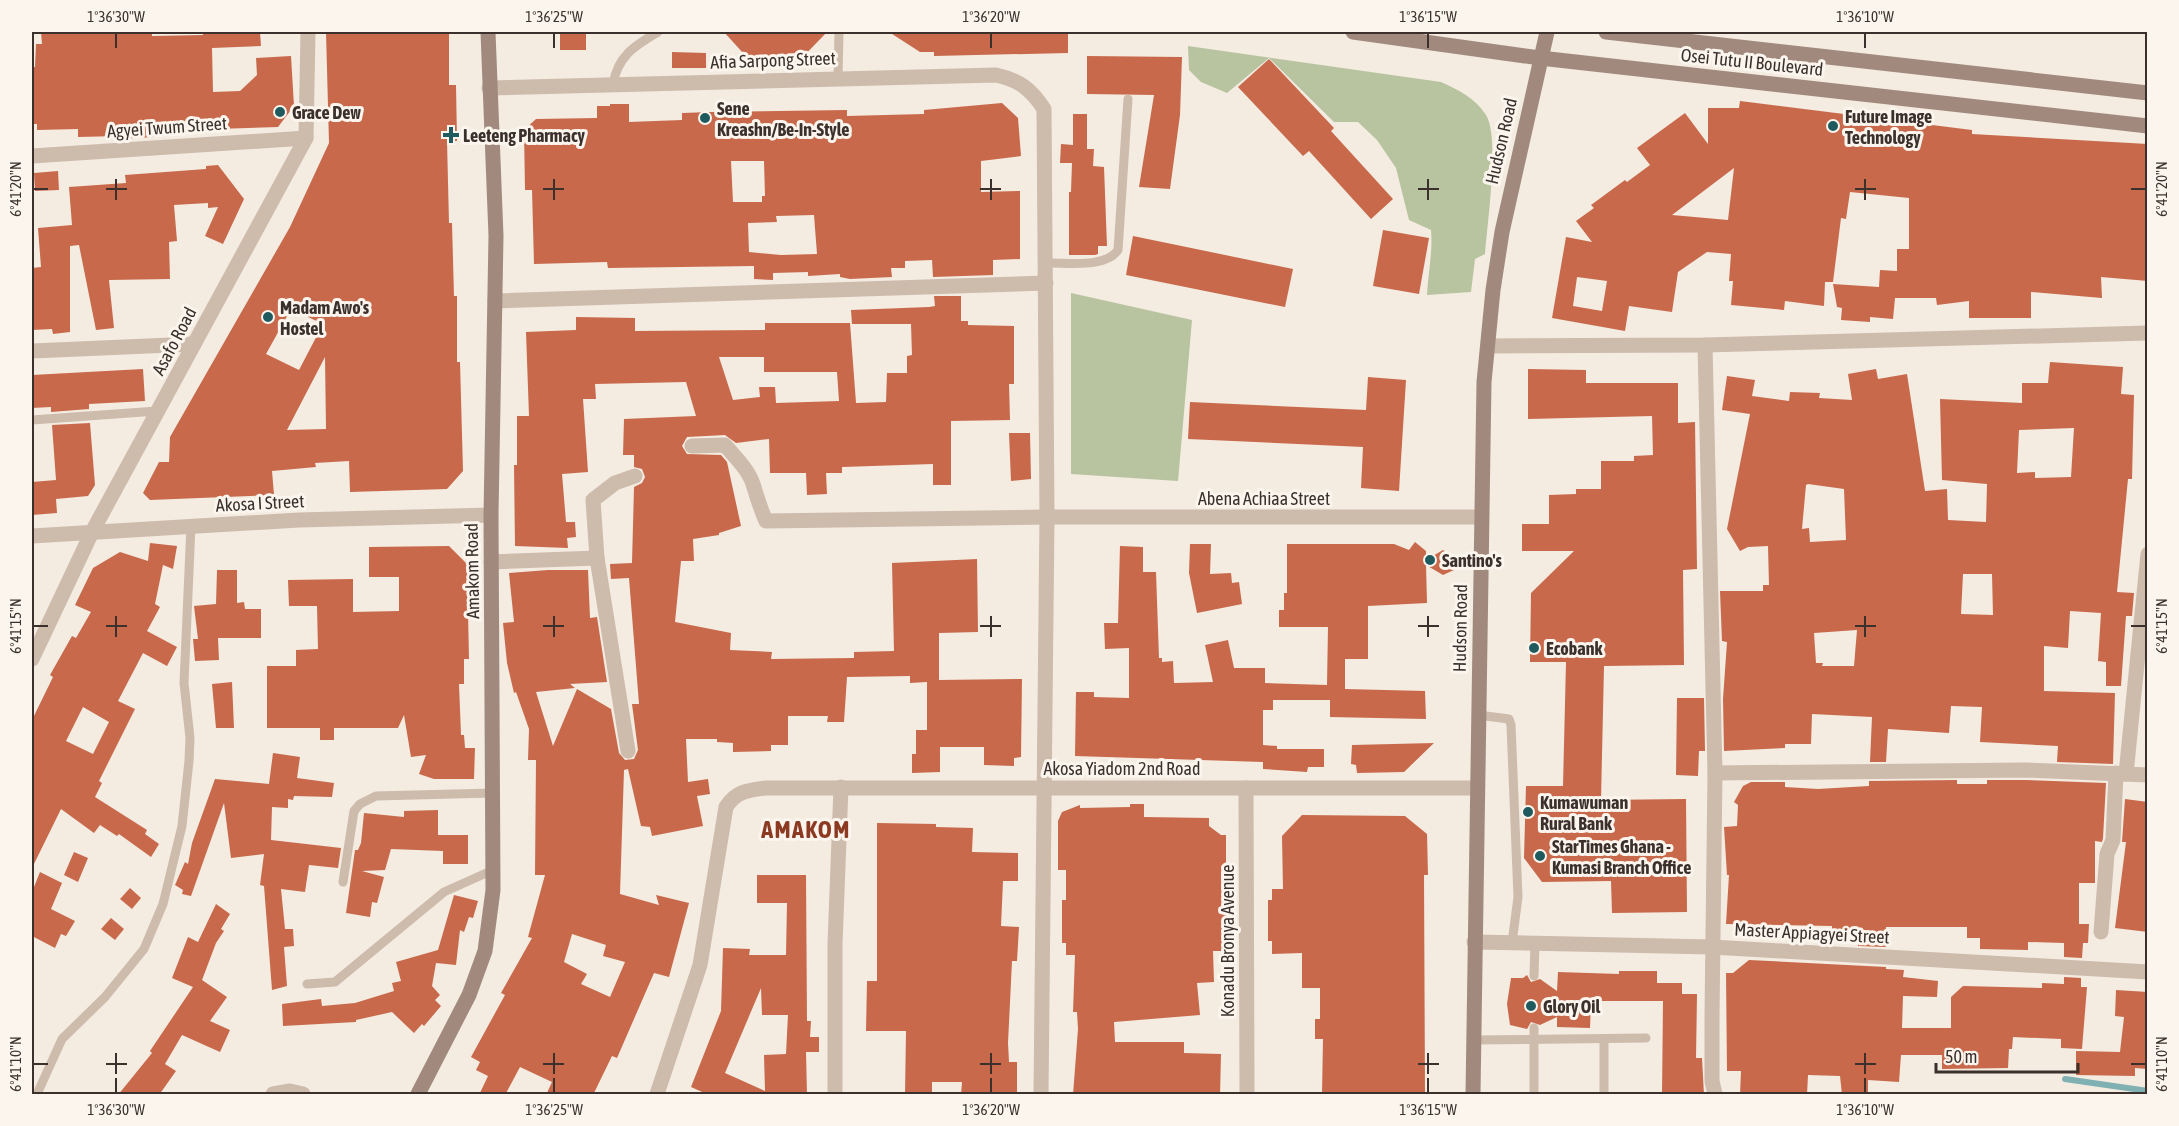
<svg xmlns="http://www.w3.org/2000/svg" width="2179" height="1126" viewBox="0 0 2179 1126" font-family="'Asap Condensed',sans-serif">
<rect width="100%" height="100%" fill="#f4ebe1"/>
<g fill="#b8c4a0">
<path d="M1188,46L1441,82C1459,90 1475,98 1486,115C1500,137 1487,225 1485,254L1475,259L1471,292L1427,295C1428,273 1433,252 1431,230L1409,220L1396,168L1377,140L1358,122H1334L1269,58L1227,93L1201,82L1189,70Z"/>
<path d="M1071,293L1192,320L1178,481L1071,474Z"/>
</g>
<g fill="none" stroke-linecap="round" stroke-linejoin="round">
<path stroke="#7fb0b2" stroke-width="6" d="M2065,1079L2148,1091"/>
</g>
<g fill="#c8694b" fill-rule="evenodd">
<path d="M41,32H152V36L203,35V32H260L261,46L212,48L213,92L240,91L257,75L256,58L291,56L294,106L278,127L153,131V137L119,139V136L78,137V129L37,130V124H32V67H35L36,44H42Z"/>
<path d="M326,32H449V85H456L457,141H447L449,223H452L454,296H457V362H460L463,471L447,489L350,492L349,461L315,463L316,467L272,471L274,495L150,500L143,493L159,462H169L170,437L290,227L329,143ZM291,309L323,324L299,370L266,354ZM325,357L326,429L287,430Z"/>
<path d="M724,32H827L796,64L752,63Z"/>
<path d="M889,32H1068V53L934,56V52H920Z"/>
<rect x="560" y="34" width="26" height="16"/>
<path d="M672,52L706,53V68H672Z"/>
<path d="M1087,56L1182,57L1180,115L1170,189L1139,187L1154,95L1087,94Z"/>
<path d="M1269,59L1334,128L1331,131L1393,199L1371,219L1309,151L1303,156L1238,87Z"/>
<path d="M1740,101L1972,130V134L2148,144V281L2101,277L2102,298L2031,292V318H1969V301L1937,305L1936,298H1895L1893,319L1870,317V322L1841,320L1842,308L1837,307L1833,284L1879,287L1880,270L1897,271V249H1909V198L1850,192L1846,219L1841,218L1833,282H1825L1824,306L1785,301L1784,310L1731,305L1733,281H1729L1731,254L1707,252L1678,272L1672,312L1629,306L1625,331L1552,318L1566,237L1592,242L1576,221L1594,208L1591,205L1625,180L1627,182L1650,165L1637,148L1685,113L1708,144V108H1739ZM1734,168L1728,220L1672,215ZM1577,277L1607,281L1602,311L1573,306Z"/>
<path d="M1002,103L1018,118L1021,156L981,161V192L1020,191V259L993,260V275L933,277L932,260L905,261V268H891L892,277L850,279L840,277V274L808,276V272L773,273V280L754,279V266L608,268L607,262L534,264L532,190H525L524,130L536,119L597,118V106H610V104H629V122L682,120V113L711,112L847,110V116L924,114V110ZM731,161H764L765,196H762V202H733ZM814,215L817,254L781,255L749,252L748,223L777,222L776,216Z"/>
<path d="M1073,114H1087V149H1094L1093,166L1104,167L1107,246H1098V254L1095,255H1069V192H1071L1072,163H1060L1061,144L1073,145Z"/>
<path d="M218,165L244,199L223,244L205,236L218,207L208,208V203L174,205L177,241L169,242L170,279L109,280L114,328L96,330L79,245L70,246V332L53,334L52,329L32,330V268L41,267L38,228L72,225L69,187L126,183L125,175L206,169V166Z"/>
<path d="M58,171L59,190L35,191L34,173Z"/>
<path d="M1383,230L1429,238L1419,294L1373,286Z"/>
<path d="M1133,236L1293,269L1285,307L1126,275Z"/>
<path d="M934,296H961V321H968V325L1014,326V384H1009L1010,420L951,421V485H933V464L842,467V473H826L827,494L807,495L806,473H770L769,439L736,443L725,435L687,437L682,446L687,454L721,455L727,462L741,526L719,533V535L693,539L694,561H681L675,622L731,633L730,650L772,652L771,659L854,658V652L894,651L892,563L977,559L978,632L939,633V680L1022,679L1021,757L1014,758V766L984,765V747H940V772L912,773V754H916V730H927V682L910,683V676L847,677L844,722H827L828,716H788V745H771V751L733,752V743L717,742V739H686L688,782L708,779L710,794L697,796L703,826L652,836L650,827L641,826L628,769L624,770L620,894L659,905L656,895L689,903L669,977L654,973L617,1058L612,1056L593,1095H546L552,1082L520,1067L505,1095H479L488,1076L476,1070L480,1062L471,1057L505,995L501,993L532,938L528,937L545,875H535L536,760H528L529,729L516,692L514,693L507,663L503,623L514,622L509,573L548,570H588L590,618L597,617L607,682L570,684L575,688L536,692L553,746L577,689L611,709L619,753L625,760L634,759L638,750L632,704H639L629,578L611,579L610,564L632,563L634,487L642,483L645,477L642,469L634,467V455H623L624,419L696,416L686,382L595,384L596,399H583L588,472L562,474L566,522H575L576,537L567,538L568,548L515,546L514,465H517V416H529L526,332L576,330V317L635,318V331L765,330V323H850L856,403L886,402L887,373H907V356L912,355L911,324H852L851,310L929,307L935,306ZM719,357H764V372H837L839,401L776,403L775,387H759L760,397L733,400ZM572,934L606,945L603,956L625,962L610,997L581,984L587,974L564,962Z"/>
<path d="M2050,362L2123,367L2121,394L2134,395L2132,479H2128L2117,592L2134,593L2132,616H2126L2121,686H2106V662L2098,661L2101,613L2070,611L2068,648L2044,646V691L2115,693L2113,764L2057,762L2058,746L1980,742L1982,707L1951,706L1949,733L1888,729L1886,762H1870L1872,717L1812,714L1811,744H1785V748L1724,751L1723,699L1727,642L1722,641L1720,591H1763V585H1769L1768,546L1748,547L1740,551L1727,529L1750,414L1722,410L1727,376L1755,380L1752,396L1789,401L1790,392L1820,393L1819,398L1852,400L1848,374L1876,369L1878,379L1907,374L1925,491L1947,489L1948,520L1986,522L1987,484L1942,480L1940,399L2022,403V383H2048ZM2074,428L2071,477L2035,478V472L2017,473L2019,430ZM1808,484L1844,489L1846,540L1810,542L1809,528L1802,529L1806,485ZM1963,574H1992L1993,615L1961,614ZM1857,630L1854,666H1822L1823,663H1816L1814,633Z"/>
<path d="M143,369L145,401L89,404V409L51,412V407L32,408V375Z"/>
<path d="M1528,369L1586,370V383H1678V423L1695,422L1697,569L1683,570L1684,665L1604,666L1601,800L1686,799L1687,912L1612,913L1611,881L1542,882L1524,858L1526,786H1563L1566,662H1530L1531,593L1574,551H1522V524H1549V495L1576,494V489H1601V461H1634V456L1653,455L1652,416L1528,419Z"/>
<path d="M1368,377L1406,380L1399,491L1361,488L1363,447L1188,439L1190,402L1366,410Z"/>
<path d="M90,423L95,485L88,496L56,499L57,513L32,515V482L56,480L52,425Z"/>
<path d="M1009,433H1030L1031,479L1011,481Z"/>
<path d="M1415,542L1426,551V560L1443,550L1455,558L1454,570L1443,575L1426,565L1427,603L1368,606V659H1345V689L1425,691L1426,719L1330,717V700H1273V710H1263V745L1277,746V749H1324V767H1308L1307,772L1263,769V762L1075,756L1076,692H1094V697L1129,698V648L1105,649L1104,623H1118L1120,546L1143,547V572H1156L1159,658H1162V662L1173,661L1174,683L1213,682L1205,645L1228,640L1234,668H1265V683L1327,685L1328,627H1279V610H1284V593H1287V544H1394L1409,550Z"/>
<path d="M150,543L177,546L173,569L163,565L155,604L160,607L147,631L177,647L167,666L143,653L118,701L135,709L99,781L102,783L95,797L147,830L145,834L159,844L151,857L119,834L117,836L100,825L94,833L61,809L32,868V720L53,677L50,675L72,636L76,638L91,612L75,605L93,568L120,552L148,561ZM83,707L109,722L93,754L66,741Z"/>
<path d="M1190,544H1211L1210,574L1231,573L1232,583L1239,582L1242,604L1197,613L1189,573Z"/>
<path d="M449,546L467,564L469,659H464V684H459L461,735H464L465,748H475L474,779H434L419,774L426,755L411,757L404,715L398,728H334V740H320V728H267V666H296V650L318,649L317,606H289L288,580L353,579V612L399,611V577H369V547Z"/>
<path d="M217,570H237V603L244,602L245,609H261V638H218L219,660L195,661L193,639H198L194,606L216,604Z"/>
<path d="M232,682L234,728H216L212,684Z"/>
<path d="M1677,698H1704L1705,751H1699L1698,776L1676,775Z"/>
<path d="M1434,743L1404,772L1357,773L1356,765L1351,764L1352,745Z"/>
<path d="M273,753L300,757L297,778L334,783L332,797L294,796L293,800L288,799V808L272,807L271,840L341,848L338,868L309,865L305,892L281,889L285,929H293L294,946L284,947L287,986L272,990L264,886L260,885L264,854L231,858L224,803L191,896L182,894L183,890L175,885L185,862L188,864L192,843L215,779L269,784Z"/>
<path d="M1957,780V784H1987V780H2025L2106,783L2103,838L2102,842L2095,841V883H2079V924H2089L2088,943H2083L2082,958L2064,957V943L2028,942V950L1980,949V938H1967V927H1886V947L1858,946V932H1832V926L1726,924L1729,875H1727L1724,827L1737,826L1738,805L1734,802L1743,786L1751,782H1785V787L1818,789L1869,786V781Z"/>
<path d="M2125,799L2148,802V932L2115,928L2126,842H2122Z"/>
<path d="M1130,804H1144V817L1209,818V826L1221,835H1226V871H1221L1222,904H1227V939H1222L1223,951H1213L1214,982L1197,983L1200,1015L1114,1022L1115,1042H1184V1053L1221,1054L1220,1095H1073L1078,1029L1077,1012H1073L1075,955H1066V943H1062V900H1066V870H1058V821L1062,812L1080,805V808L1130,807Z"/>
<path d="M438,810V835H468V864H443V851L391,849L385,870L362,871L384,877L377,903L372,902L370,917L346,913L355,850H358L361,843L364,813L404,817V811Z"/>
<path d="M1302,815L1405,816L1427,834L1428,875H1424L1425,1095H1322L1323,1039H1315V1019H1320V988H1302V953L1272,954V941H1268V900H1272V889H1283L1282,836Z"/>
<path d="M877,823L936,824V827L973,828L972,852L1018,853V881H1003L1001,926L1019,927L1017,961H1012L1008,1043L1009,1062H1017V1094L961,1095L962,1082H932V1095H905L906,1031H866L867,981H877Z"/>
<path d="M74,852L88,858L78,882L64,875Z"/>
<path d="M40,872L62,883L51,909L75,921L66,936L61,934L55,948L32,936V892Z"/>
<path d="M757,875H806L807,1021H811L810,1037H819V1052H806L807,1095H709L691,1087L721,1011L723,948L750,949L749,955H786L787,903H757ZM761,988L762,1015H788L786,1054L764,1055L765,1091L725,1073Z"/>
<path d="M130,888L141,898L132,909L120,899Z"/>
<path d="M454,895L478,901L473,918L469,917L464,932L460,930L456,965L436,963L432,986L440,995L435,1000L441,1006L424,1026L422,1024L414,1033L392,1012L356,1020V1022L283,1026L282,1004L321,999L322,1006L355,1003L394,991L392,983L401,981L396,962L438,950Z"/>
<path d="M216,904L230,914L221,929L224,931L216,943L202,980L227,997L210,1021L230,1030L220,1052L182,1035L165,1064L176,1071L159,1095H118L152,1053L150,1051L193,987L172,978L188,937L198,942Z"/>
<path d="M111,918L124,929L115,940L101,929Z"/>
<path d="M1749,960L1886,967V969L1904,970L1903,977L1938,981L1937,997L1903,996L1902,1028H1951V997L1963,986L2042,988V983L2064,984V977L2081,978V987H2087L2082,1049L2061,1048V1039L2013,1037L2012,1049H2009L2008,1068L1942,1069V1055H1901L1899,1082L1868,1080V1095H1842L1840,1076L1808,1075L1807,1095H1740L1741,1071H1727L1726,973H1733Z"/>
<path d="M1619,971H1657V983H1682V994H1697L1696,1058H1702L1704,1095H1662L1663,1001H1591L1590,1028L1557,1027V1017L1540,1025L1531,1022L1527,1029L1510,1025L1507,1004L1511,978H1523L1527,975L1531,982L1540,979L1557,991L1558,972L1619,974Z"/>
<path d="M2116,990L2148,992V1069L2135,1068V1076L2076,1075V1051L2120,1052L2124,1017L2115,1016Z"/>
</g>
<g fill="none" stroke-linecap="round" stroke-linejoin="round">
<g stroke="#cdbbac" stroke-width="9">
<path d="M838,78L839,32"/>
<path d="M613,84C618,56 634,46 658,32"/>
<path d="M1045,263C1066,262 1105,269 1118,250L1128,99"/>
<path d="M32,420L157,411"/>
<path d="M1478,715L1509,719L1511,725L1518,897L1512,943"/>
<path d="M343,882L354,811L360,804L376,796L493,793"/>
<path d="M1534,976L1535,943"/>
<path d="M307,984L335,982L444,892L493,870"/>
<path d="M1473,1040L1646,1038"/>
<path d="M37,1094L62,1039L105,997L144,949L163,904L182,826L189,761L190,738L184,683L191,526"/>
<path d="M1534,1094V1028"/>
<path d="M1604,1094V1039"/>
</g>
<g stroke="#cdbbac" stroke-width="15">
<path d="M489,88L996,75C1019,80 1031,89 1044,109L1047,517L1041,1094"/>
<path d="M32,156L306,138"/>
<path d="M495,301L1046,283"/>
<path d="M1705,345L1715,773L1712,1016V1081L1715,1094"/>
<path d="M1488,346L1705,345L2148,333"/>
<path d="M32,351L194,344"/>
<path d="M692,446L725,445C735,457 748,469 753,484C757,497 760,508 766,521L1047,517H1481"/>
<path d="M32,536L299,520L491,515"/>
<path d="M491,562L597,558"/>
<path d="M32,659L92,532L306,138L308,32"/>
<path d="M628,751L597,558L593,500L615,483L635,476"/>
<path d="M1715,773L2025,770L2148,775"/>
<path d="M2126,774L2148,554"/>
<path d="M1246,788L1247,1094"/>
<path d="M2101,932L2107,854L2113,840L2116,773"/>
<path d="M1474,942L1712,947L2148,972"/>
<path d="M273,1094L290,1091L303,1094"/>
<path d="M657,1094L700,965L726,807C736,791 748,790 766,788H1477"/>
<path d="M835,1094V944L841,787"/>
</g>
<g stroke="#a18a7d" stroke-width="15">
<path d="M1353,32L1540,58L2148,126"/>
<path d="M1606,32L2148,93"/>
<path d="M418,1094L469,995L485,951L493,890L491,515L496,236L488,32"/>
<path d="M1473,1094L1484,382L1493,290L1502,232L1547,32"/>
</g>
</g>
<path fill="none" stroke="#3b302b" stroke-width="2" d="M116,33V48M554,33V48M991,33V48M1428,33V48M1865,33V48M116,179V200M554,179V200M991,179V200M1428,179V200M1865,179V200M33,189H48M106,189H127M543,189H564M980,189H1001M1418,189H1439M1855,189H1876M2131,189H2146M116,616V637M554,616V637M991,616V637M1428,616V637M1865,616V637M33,626H48M106,626H127M543,626H564M980,626H1001M1418,626H1439M1855,626H1876M2131,626H2146M116,1053V1074M554,1053V1074M991,1053V1074M1428,1053V1074M1865,1053V1074M33,1064H48M106,1064H127M543,1064H564M980,1064H1001M1418,1064H1439M1855,1064H1876M2131,1064H2146M116,1078V1093M554,1078V1093M991,1078V1093M1428,1078V1093M1865,1078V1093"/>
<g fill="#1f5a5e" stroke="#fbf5ee" stroke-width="2">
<circle cx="280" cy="112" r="6"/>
<circle cx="705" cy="118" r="6"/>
<circle cx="1833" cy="126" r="6"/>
<path d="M448 126h6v6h6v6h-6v6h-6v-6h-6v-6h6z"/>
<circle cx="268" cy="317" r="6"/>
<circle cx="1430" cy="560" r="6"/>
<circle cx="1534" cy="648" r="6"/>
<circle cx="1528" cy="812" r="6"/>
<circle cx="1540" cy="856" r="6"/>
<circle cx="1531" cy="1006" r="6"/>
</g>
<g text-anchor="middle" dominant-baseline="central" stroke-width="6" stroke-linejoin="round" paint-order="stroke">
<g font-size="18" fill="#3b302b" stroke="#fbf5ee">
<text transform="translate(773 60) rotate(-2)">Afia Sarpong Street</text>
<text transform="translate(1752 62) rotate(6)">Osei Tutu II Boulevard</text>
<text transform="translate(167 127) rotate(-4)">Agyei Twum Street</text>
<text transform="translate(1501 141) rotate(-77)">Hudson Road</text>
<text transform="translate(174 341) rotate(-62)">Asafo Road</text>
<text x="1264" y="498">Abena Achiaa Street</text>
<text transform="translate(260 503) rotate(-3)">Akosa I Street</text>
<text transform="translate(472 571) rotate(-91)">Amakom Road</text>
<text transform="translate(1460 628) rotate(-89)">Hudson Road</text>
<text x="1122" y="768">Akosa Yiadom 2nd Road</text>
<text transform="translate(1812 933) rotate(3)">Master Appiagyei Street</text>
<text transform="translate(1227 941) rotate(-90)">Konadu Bronya Avenue</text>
</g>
<g font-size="18" font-weight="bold" fill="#3b302b" stroke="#fbf5ee" text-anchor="start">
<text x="717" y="108">Sene<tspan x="717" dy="21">Kreashn/Be-In-Style</tspan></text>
<text x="292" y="112">Grace Dew</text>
<text x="1845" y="116">Future Image<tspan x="1845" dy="21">Technology</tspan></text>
<text x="463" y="135">Leeteng Pharmacy</text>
<text x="280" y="307">Madam Awo's<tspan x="280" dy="21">Hostel</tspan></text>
<text x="1442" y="560">Santino's</text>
<text x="1546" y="648">Ecobank</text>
<text x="1540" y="802">Kumawuman<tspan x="1540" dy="21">Rural Bank</tspan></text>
<text x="1552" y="846">StarTimes Ghana -<tspan x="1552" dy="21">Kumasi Branch Office</tspan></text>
<text x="1543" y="1006">Glory Oil</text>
</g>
<g font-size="24" font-weight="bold" letter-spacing="1.5" fill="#8c3b22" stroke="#fbf5ee">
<text x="806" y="829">AMAKOM</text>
</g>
</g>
<rect width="2179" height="1126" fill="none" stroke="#fbf5ee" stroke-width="66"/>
<path d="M1936 1063v9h142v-9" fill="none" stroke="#3b302b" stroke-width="3"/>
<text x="1945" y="1063" font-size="18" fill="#3b302b" stroke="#fbf5ee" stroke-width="4.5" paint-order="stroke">50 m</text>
<rect x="33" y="33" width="2113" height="1060" fill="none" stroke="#3b302b" stroke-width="2"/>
<g font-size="15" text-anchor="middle" fill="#3b302b">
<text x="116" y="22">1°36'30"W</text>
<text x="554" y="22">1°36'25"W</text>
<text x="991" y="22">1°36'20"W</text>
<text x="1428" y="22">1°36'15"W</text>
<text x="1865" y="22">1°36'10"W</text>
<text transform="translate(16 189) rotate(-90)" y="5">6°41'20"N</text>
<text transform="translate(2162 189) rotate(-90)" y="5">6°41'20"N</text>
<text transform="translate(16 626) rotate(-90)" y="5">6°41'15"N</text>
<text transform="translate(2162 626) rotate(-90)" y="5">6°41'15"N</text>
<text transform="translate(16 1064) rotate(-90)" y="5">6°41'10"N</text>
<text transform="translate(2162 1064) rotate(-90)" y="5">6°41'10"N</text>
<text x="116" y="1115">1°36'30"W</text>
<text x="554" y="1115">1°36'25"W</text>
<text x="991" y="1115">1°36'20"W</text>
<text x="1428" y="1115">1°36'15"W</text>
<text x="1865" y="1115">1°36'10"W</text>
</g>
</svg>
